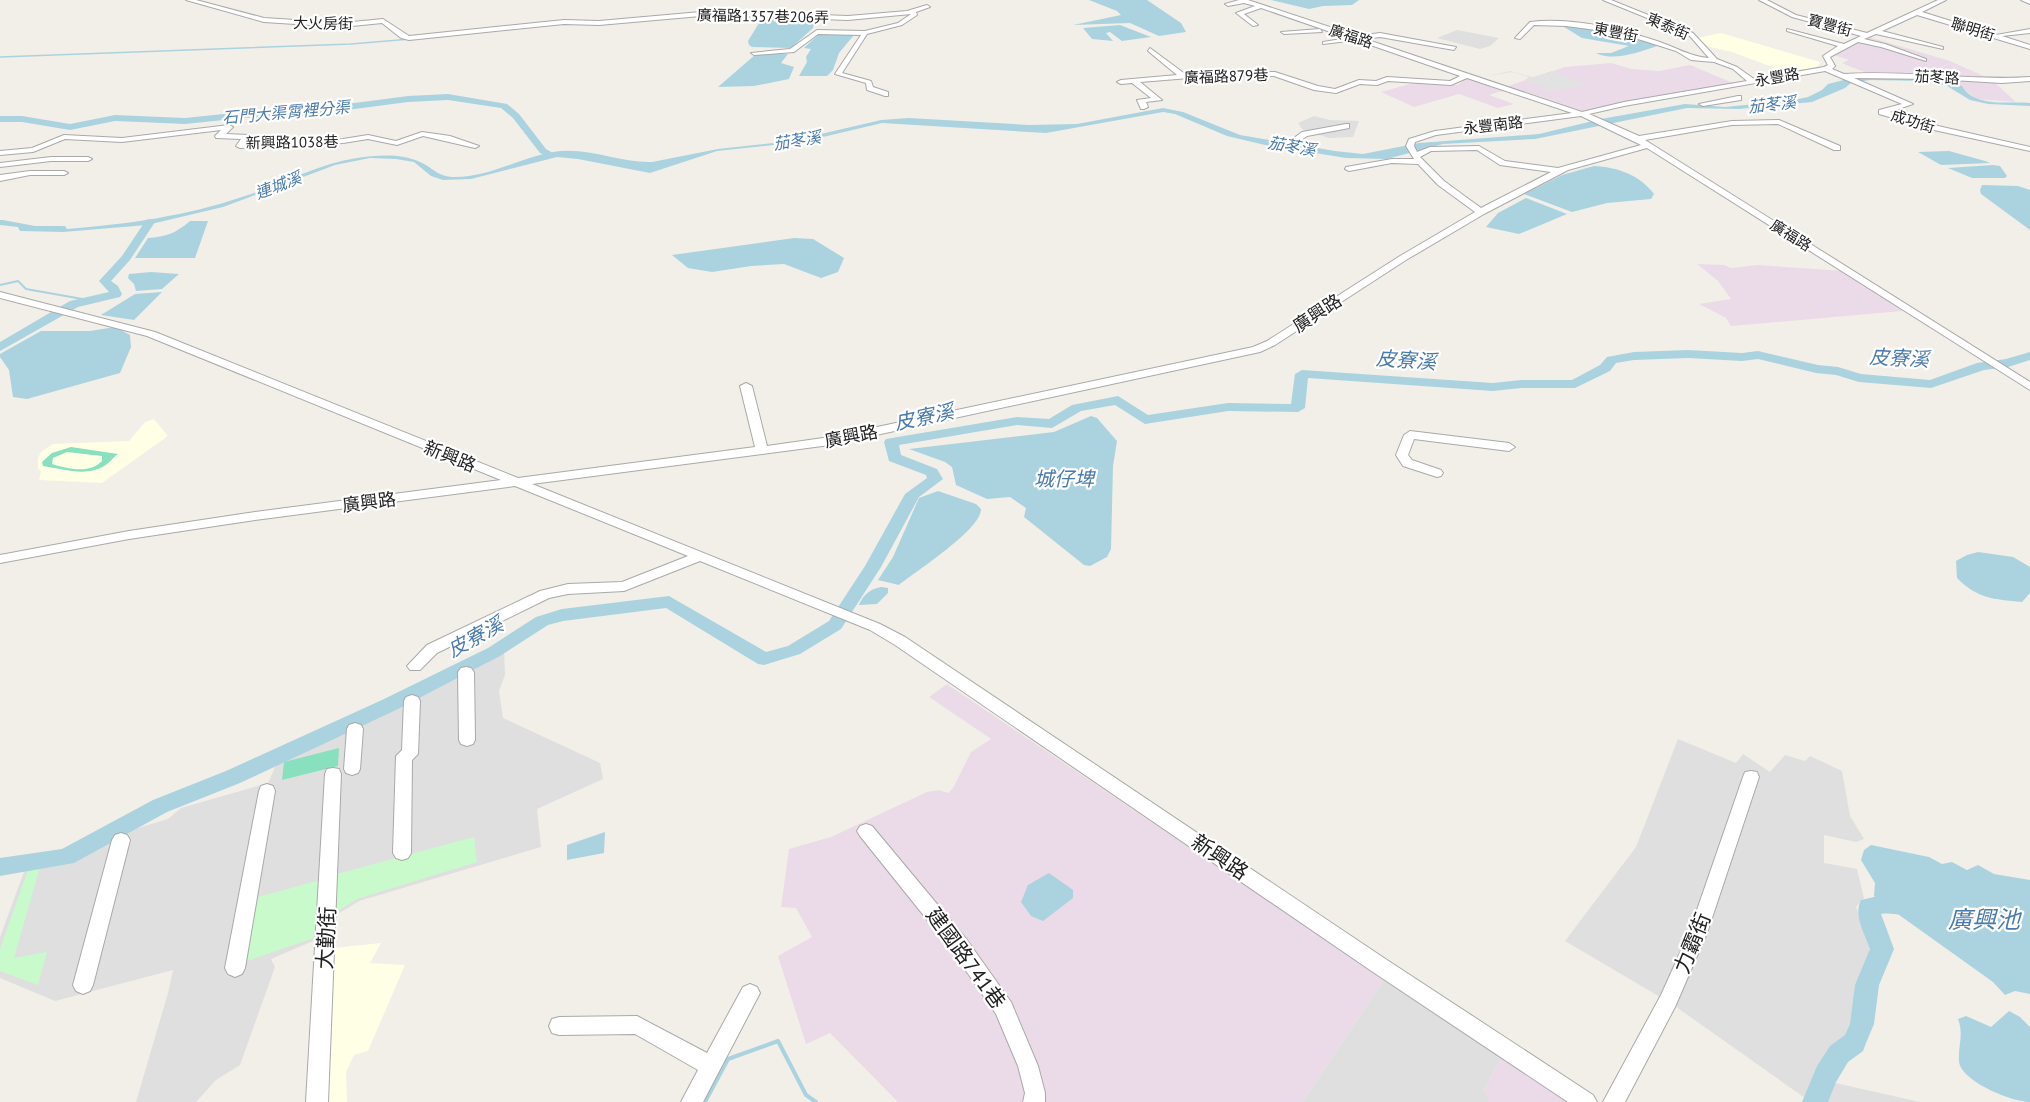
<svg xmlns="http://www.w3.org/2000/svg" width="2030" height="1102" viewBox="0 0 2030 1102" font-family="'PT Sans','Noto Sans TC',sans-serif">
<rect width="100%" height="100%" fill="#f2efe9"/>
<g fill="#e0dfdf">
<path d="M1457,30L1499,38L1490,46L1480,49L1437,38Z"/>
<path d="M1314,116L1330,120L1359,121L1353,137L1329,138L1303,130L1298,123Z"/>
<path d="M504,650L505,675L499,691L503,718L600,763L603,779L537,809L541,847L359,901L320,925V938L271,959L275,967L240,1065L216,1080L196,1102H136L168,993L173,970L55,1001L0,978V937L25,869L89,851L138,828L168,819L181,808L268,783L276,765Z"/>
<path d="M1678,739L1736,763L1743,754L1770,772L1785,755L1805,761L1810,756L1842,771L1850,816L1864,839L1856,842L1824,835V863L1857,869L1864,898L1856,907L1871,944L1849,1034L1821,1066L1805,1098L1672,1004L1565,941L1636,847Z"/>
<path d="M1384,979L1502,1057L1484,1089L1490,1102H1302Z"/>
<path d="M1831,1082L1920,1102H1824Z"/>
</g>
<g fill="#ebdbe8">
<path d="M1869,37L1950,61L1990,79L1870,74L1846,65L1842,63L1849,60L1834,55Z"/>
<path d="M1611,63L1632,69L1659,71L1690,65L1733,83L1583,111L1508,86L1565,67Z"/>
<path d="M1468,77L1506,90L1489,95L1514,104L1498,108L1459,94L1414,107L1381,92L1417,82L1458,85Z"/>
<path d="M1944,80L1995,83L2016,102L1976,99L1957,83Z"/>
<path d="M1697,264L1724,265L1731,268L1758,265L1843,271L1903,311L1731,326L1726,318L1699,304L1731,299L1718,281Z"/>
<path d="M947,684L1384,979L1302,1102H898L830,1033L806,1044L778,956L812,937L796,908L781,907L789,849L831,837L927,792L939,790L948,793L953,788L971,752L991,739L929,697Z"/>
<path d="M1502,1057L1570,1102H1490L1484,1089Z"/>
</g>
<g fill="#ffffe5">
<path d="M1721,33L1820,62L1818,66L1807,70L1789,73L1732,52L1706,46L1697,38Z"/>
<path d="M154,419L168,436L102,483L39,480L41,472L38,468V458L41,452L53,444L129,441L145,422Z"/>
<path d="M381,943L370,963L405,965L368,1051L354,1055L346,1072L347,1102H323L334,948Z"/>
</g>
<g fill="#c8facc">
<path d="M474,837L477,862L357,899L335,913L337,874Z"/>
<path d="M40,867L14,958L47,952L38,985L0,971V949L28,870Z"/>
<path d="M320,880L314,938L241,963L251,899Z"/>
</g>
<g fill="#88e0be" fill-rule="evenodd">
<path d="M71,447L118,454C112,458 111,462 104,466C86,477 63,469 43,466L42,462L52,453ZM67,452L102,456V461C90,474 68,469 52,464L53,458Z"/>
<path d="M339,748L338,766L282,780L284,762Z"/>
</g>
<path fill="#e2e2e2" d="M1510,71L1533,77L1552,71L1587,85L1546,92L1542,90L1546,89L1525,80L1529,77L1512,72L1488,76Z"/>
<g fill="#aad3df">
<path d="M1089,0H1147L1181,23L1186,32L1159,36L1130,23L1073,25L1121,15L1117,11Z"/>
<path d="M1271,0H1359L1352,5L1323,6L1309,9Z"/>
<path d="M778,18L815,19L813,28L791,48L752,47L749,45L748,41L759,23Z"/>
<path d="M1120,25L1151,37L1122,41L1110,32L1106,33L1113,41L1092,39L1083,28Z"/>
<path d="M1567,26C1598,30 1629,32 1657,46C1639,52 1614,62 1596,53H1611L1629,46L1582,38L1564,27Z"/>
<path d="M820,33L854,35L839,53L833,70L827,76H799L807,62L806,57L811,49L804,48Z"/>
<path d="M756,54H788L781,63L794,67L789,79L754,86L718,87Z"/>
<path d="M1877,77L1939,79L1962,86C1975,108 2008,101 2030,103V106L1988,104L1970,100L1947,86L1927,81L1870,80L1851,83L1845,88L1812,102L1739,109L1687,108L1535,139L1443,144L1387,159L1346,158L1265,145L1227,136L1175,114L1163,112L1046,133L882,123L802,142L717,151L650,173L578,159L557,157L471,179L443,180L431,176L414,162L396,159L370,158L335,165L223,207L147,225L63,232L20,231L18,227L0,225V220H3L35,226H65L67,229C128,224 187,216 245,196C282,184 318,164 357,158C377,155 401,153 420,162C432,167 437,176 452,177C488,178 519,158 553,152C587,146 619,163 652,162L718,149L791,141L881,120L909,118L1029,125L1077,124L1163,108L1183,112L1240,135L1335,151L1363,154L1419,143L1539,134L1601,119L1685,104L1725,107L1794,100L1808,97L1822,90L1828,84L1852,78Z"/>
<path d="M1949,151L1985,161L1990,163L1941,165L1918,152Z"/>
<path d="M1993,165L2000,166L2007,176L2005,178H1972L1948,168Z"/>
<path d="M1594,166C1617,167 1640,175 1654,194L1651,199L1607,203L1572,212L1524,194L1562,175Z"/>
<path d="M1982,185L2018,186L2030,190V230L1981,194L1980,190Z"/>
<path d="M1526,198L1567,214L1519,234L1486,227L1498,213Z"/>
<path d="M190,221H208L195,258H135L148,238C166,237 176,233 190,221Z"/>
<path d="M794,238L813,239L844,258L838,272L821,278L784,264L751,266L712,272L688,268L672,255Z"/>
<path d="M151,272L179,274L162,289L136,291L134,284L128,278L129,274Z"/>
<path d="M162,292L134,320L101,315L135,294Z"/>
<path d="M115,327L130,335L131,347L120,373L27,399L13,397L9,370L0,357V354L41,331H90Z"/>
<path d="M1091,416L1097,418L1117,441L1113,466L1111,549L1107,557L1090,566L1084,565L1024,517L1026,508L1010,497L987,499L956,485L952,467L945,462L909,449L1054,432Z"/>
<path d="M938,491L976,504L981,509C981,530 916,571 899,585L878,580L893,557L919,498Z"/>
<path d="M1978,552L2013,557L2030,567V593L2022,602C1993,599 1978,599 1957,578L1956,561L1967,555Z"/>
<path d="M881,587L888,588V593L877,604L859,605C863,595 870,589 881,587Z"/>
<path d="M605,832L604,853L567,860V845Z"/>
<path d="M1871,845L1929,857L1942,864L1952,862L1967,870L1978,865L1994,874L2030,880V994L2015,991L2005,995L1993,982L1881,902L1874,896L1875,883L1861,860L1864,850Z"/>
<path d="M1049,873L1073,890V898L1043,921L1031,916L1021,902L1028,885Z"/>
<path d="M2009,1011L2020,1017L2030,1027V1102C2012,1102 1960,1081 1959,1061C1958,1045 1964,1034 1958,1019L1966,1016L1991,1027Z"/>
</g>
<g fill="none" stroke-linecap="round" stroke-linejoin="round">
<path stroke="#aad3df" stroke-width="1.5" d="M0,57L351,44L411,39"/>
<path stroke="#aad3df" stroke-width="2" d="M0,285L18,281L26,289L88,300"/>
<path stroke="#aad3df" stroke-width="4" d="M705,1102L728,1059L778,1041L806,1095L816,1102"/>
<g fill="#aad3df" fill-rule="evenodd">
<path d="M448,94L507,104L519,114L546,149L556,155L551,158L540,153L513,118L501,108L448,100L408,102L301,116L243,118L185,124L115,121L70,130L22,122H0V116H22L70,124L115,115L185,118L243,112L301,110L408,96Z"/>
<path d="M150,219L155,222L130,260L111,281L118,286L122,294L120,297L78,307L0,351V342L70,301L109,292L99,281L122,256L146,220Z"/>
<path d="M1688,350L1742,353L1758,351L1818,365L1838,367L1861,374L1930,380L1977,363L2006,359L2030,352V360L2008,367L1984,370L1931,388L1859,382L1836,375L1816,373L1758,359L1742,361L1688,358L1634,360L1616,363L1610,371L1575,388H1521L1493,391L1308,378L1305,408L1298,412L1228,411L1145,424L1115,405L1081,411L1052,428L1017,425L899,445L901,455L937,469L943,479L919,497L881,567L841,629L800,654L764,665L758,664L666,608L563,621L548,625L500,656L396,710L240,783L167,812L74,863L0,876V858L62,849L153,800L226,771L382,700L488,648L536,617L562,609L669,596L766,652L788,646L829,621L865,566L905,494L927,478L926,475L889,461L884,442L886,439L1017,417L1049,419L1072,405L1118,396L1148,415L1228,403L1291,404L1295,374L1302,370L1493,383L1521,380H1572L1600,365L1607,357L1634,352Z"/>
<path d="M1891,893L1912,899L1915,906L1912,913C1901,917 1892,912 1881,914L1894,949L1879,985L1874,1024L1866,1043L1863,1051L1848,1062L1836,1082L1828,1102H1802L1817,1066L1830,1046L1845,1035L1850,1024L1855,985L1870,949C1865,934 1853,916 1861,900Z"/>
</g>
<defs>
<g id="minor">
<path d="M186,0H196L264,18L342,23L383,19L409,36L564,20L599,21L712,11L848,16L907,11L927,5L930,7L916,12L917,15L902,25L867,34L842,73L871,81L873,87L888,92V96H885L867,90L866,83L835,74L861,35L818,34L794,52L754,55L751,53L790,49L817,30L865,31L898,23L911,14L848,20L712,15L599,25L564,24L409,40L401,38L382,23L342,27L264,22Z"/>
<path d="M1239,0H1248L1357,36L1380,33L1456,47L1454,50L1380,37L1365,39L1582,112L1624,102L1747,81L1733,69L1714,62L1691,60L1676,51L1619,33L1566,26L1534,25L1520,39L1515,38L1530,22C1572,17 1617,28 1657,41C1675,47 1691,57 1709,58L1689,35L1603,0H1611L1693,33L1717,59L1737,67L1754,79L1824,67L1828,65L1823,56L1838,46L1787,31V29L1844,44L1861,36L1792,17L1759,0H1767L1796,15L1867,33L1938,0H1946L1922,12L1996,35L2030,29V33L2002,36L2030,45V49L1917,15L1882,31L1943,47V49L1876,34L1864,39L1885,44L1926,59V61L1881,47L1858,42L1830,57L1835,66L1832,69L1844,74C1906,70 1968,81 2030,77V81L2002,83L1935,79L1854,78L1913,104L1890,112L1938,126L2030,147V151L1934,130L1879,114V110L1902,104L1825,71L1624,106L1589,114L1639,136L1732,121L1779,120L1840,146V150H1834L1778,124L1732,125L1645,140L2030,382V390L1647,148L1568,170L1484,214L1406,260L1275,345L1260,352L830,445L532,484L880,624L905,637L1384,958L1593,1095L1597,1102H1568L1370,970L895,645L870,630L700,561L624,591L568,594L549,598L437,653L420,670H410L407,666L427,645L540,591L568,584L622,582L688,556L515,486L255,520L129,539L0,563V555L129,531L255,512L501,480L147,336L0,298V292L155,332L518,478L755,447L740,386L746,383L752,386L767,446L830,437L1253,347L1267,341L1400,256L1475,212L1438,185L1418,164L1392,163L1349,171L1345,169L1346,167L1392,159H1414L1406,146L1409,139L1435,131L1572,113L1467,78L1451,85L1388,81L1377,85L1360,84L1336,93L1314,90L1274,76H1214L1140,82L1162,100L1146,102L1148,107L1144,109H1141L1137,100L1151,98L1132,83L1121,84L1117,82L1121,80L1177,75L1148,51L1150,48L1185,74L1275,72L1318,86L1335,89L1359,80L1376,81L1387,77L1450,81L1460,76L1356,40L1323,44V42L1348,38L1261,8L1244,14L1258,25L1253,26L1236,13L1255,6L1244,3L1228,6L1225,4ZM1581,116L1641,145L1558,168L1505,161L1479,146L1430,147L1417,152L1414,146L1415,142L1436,135ZM1477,150L1500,165L1551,172L1481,208L1444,181L1420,157L1431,151Z"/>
<path d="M2021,0H2030V4Z"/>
<path d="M1320,29L1322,32L1284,34L1281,32Z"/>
<path d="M1738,96H1741V100L1703,106L1699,104Z"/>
<path d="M1346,124H1349V128L1307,136L1294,145L1287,143L1302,132Z"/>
<path d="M229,125L233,127L226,134L249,135L246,143L343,139L368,135L396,141L422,132L450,136L479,146L475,148L423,136L397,145L368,139L343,143L240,148L236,146L241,139L216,138L215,136L221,130L122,142L65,139L33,152L0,155V151L32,148L64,135L122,138Z"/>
<path d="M51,157H88L92,159L88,161H51L0,167V163Z"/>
<path d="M30,171H64L68,173L64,175H30L0,181V175Z"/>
<path d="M1410,431L1509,443L1515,447L1509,451L1414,439L1408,455L1412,460L1441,470L1443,473L1441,476L1437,477L1403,466L1396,455L1404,435Z"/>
<path d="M466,667L471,668L474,672L475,740L473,744L467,746L461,744L459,740L458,672L461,668Z"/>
<path d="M412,695L418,697L420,701L418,754L412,760L411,853L408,858L402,860L396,858L393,853L396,756L402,750L404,701L406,697Z"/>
<path d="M355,723L361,725L363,729L360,769L358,773L352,775L346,773L344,769L347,729L349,725Z"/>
<path d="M333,768L339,769L341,774L328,1102H306L325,774L327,769Z"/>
<path d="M1751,771L1757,772L1759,777L1707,933L1675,1007L1625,1102H1603L1661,995L1689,933L1743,777L1745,772Z"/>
<path d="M267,784L273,786L275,791L245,968L242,974L235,977L228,974L225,968L259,791L261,786Z"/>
<path d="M866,824L872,826L967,940L1011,1002L1038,1066L1045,1093V1102H1023L1025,1093L1018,1066L996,1014L953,952L860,836L857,831L860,826Z"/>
<path d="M121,833L127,835L130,840L93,985L90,991L83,994L76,991L73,985L112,840L115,835Z"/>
<path d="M750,984L757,987L760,993L703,1102H681L698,1070L635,1034L559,1035L552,1033L549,1026L552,1019L559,1017L637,1016L707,1053L743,987Z"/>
</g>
</defs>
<use href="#minor" stroke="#a9a9a9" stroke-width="2"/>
<use href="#minor" fill="#fff" fill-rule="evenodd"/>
</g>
<g text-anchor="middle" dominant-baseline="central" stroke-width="4.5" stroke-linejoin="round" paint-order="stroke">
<g font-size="15" fill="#222" stroke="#fff">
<text transform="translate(763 16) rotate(1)">廣福路1357巷206弄</text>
<text transform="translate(323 23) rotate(1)">大火房街</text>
<text transform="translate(1830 25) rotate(15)">寶豐街</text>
<text transform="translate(1668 26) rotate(23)">東泰街</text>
<text transform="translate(1973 29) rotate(17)">聯明街</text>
<text transform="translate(1616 32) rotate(11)">東豐街</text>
<text transform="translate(1351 36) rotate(18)">廣福路</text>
<text transform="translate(1226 76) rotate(-2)">廣福路879巷</text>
<text transform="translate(1777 77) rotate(-10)">永豐路</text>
<text transform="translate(1937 77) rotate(3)">茄苳路</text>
<text transform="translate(1913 121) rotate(17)">成功街</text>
<text transform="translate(1493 125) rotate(-7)">永豐南路</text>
<text transform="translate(292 142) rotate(-1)">新興路1038巷</text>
<text transform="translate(1791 235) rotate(32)">廣福路</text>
</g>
<g font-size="16" font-style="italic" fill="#4a7aab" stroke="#fff">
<text transform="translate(1772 104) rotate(-6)">茄苳溪</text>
<text transform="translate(286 112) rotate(-5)">石門大渠霄裡分渠</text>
<text transform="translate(797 140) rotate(-9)">茄苳溪</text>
<text transform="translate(1292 146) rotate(10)">茄苳溪</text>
<text transform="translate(278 185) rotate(-21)">連城溪</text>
</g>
<g font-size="18" fill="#222" stroke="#fff">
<text transform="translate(1317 313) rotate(-33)">廣興路</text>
<text transform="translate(851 436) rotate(-11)">廣興路</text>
<text transform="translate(450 456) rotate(22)">新興路</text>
<text transform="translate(369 502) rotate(-7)">廣興路</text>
</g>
<g font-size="20" font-style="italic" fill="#4a7aab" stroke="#fff">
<text transform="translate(1899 358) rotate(3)">皮寮溪</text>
<text transform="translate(1406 360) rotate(4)">皮寮溪</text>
<text transform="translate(924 417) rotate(-12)">皮寮溪</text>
<text x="1064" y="479">城仔埤</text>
<text transform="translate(475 637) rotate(-29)">皮寮溪</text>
</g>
<g font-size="21" fill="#222" stroke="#fff">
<text transform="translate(1220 857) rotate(34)">新興路</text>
<text transform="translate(326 938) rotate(-87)">大勤街</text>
<text transform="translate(1692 943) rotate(-68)">力霸街</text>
<text transform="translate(966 958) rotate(54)">建國路741巷</text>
</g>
<g font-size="24" font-style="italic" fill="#4a7aab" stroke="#fff">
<text x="1984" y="919">廣興池</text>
</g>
</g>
</svg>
